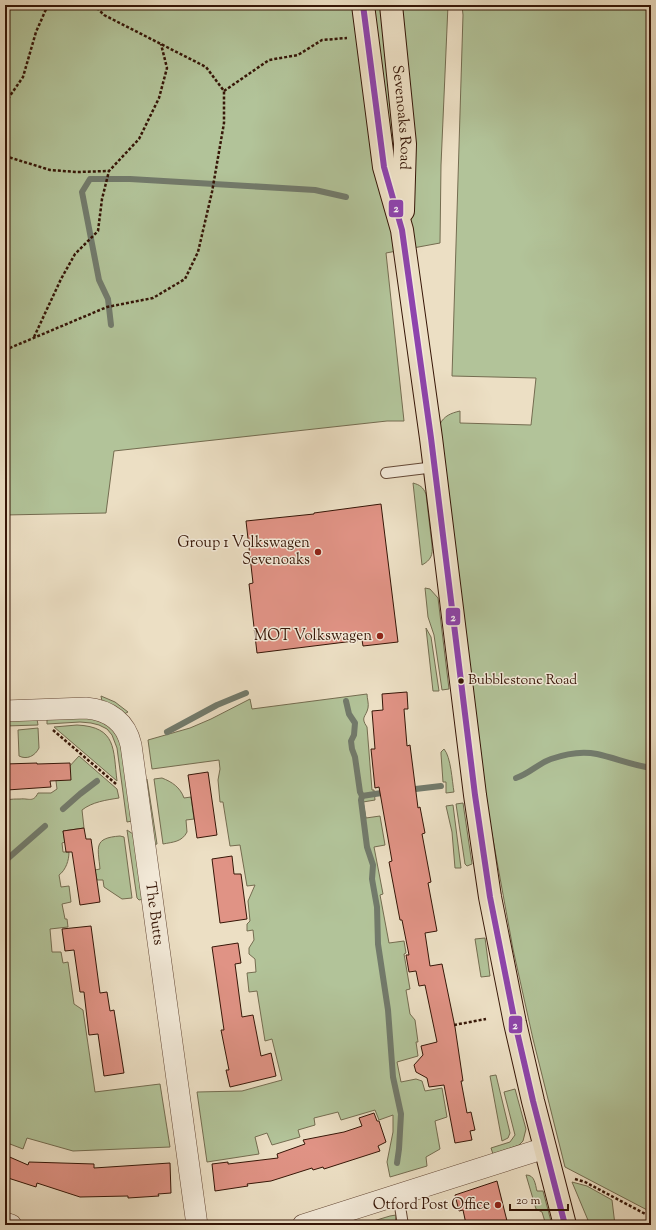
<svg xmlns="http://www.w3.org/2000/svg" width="656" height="1230" viewBox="0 0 656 1230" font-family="'Sorts Mill Goudy',serif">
<rect width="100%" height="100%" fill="#ecdfc4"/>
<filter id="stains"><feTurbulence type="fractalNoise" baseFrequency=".005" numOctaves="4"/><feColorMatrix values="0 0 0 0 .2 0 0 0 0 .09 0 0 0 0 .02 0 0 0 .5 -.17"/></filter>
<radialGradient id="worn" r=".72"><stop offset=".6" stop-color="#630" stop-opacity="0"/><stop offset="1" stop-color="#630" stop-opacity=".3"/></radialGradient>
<g fill="#b2c399" stroke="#746c50">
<path d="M5,5H448L441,165L440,243L386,253L404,421H387L114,451L106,513L5,515Z"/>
<path d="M462,5H651V1212L565,1167L533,1039L513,949L488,812L440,424C444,416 451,413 460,411V423L531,425L536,378L452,376L463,15Z"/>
<path d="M413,483C420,485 423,487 426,494L432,545C433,555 431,560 422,565Z"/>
<path d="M425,588L430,589L438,598L449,689L442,690L434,635L428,617Z"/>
<path d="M426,628L431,637L439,691H433Z"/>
<path d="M367,694C367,698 369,704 368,708C366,717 360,717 367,727L372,790H374L375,800L363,802L366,818L380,816L385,845L374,847L383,894L380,895L389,943L404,941L406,953L404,954L410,989L406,990L410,1014L415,1020L418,1042H416L418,1056L397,1062L401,1082L416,1079L422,1081L425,1091L442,1088L447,1117L435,1121L440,1149L426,1157L427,1166L390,1177L387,1162L393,1132V1115L379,1120L375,1110L341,1120L338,1112L314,1118L315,1125L298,1130L300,1137L272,1145L267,1133L255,1137L259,1154L207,1162L197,1092L242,1091L282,1080L272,1039L265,1041L257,991L249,992L247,973L256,972L255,959L249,954V948L254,940L253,930L247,931V924L250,921L248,901L255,885L247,886L240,845L230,846L223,802H220L218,780L220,769L219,760L152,769L148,740L190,728L211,719L250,699L252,709Z"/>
<path d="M101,696L115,702L128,712L124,714L102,701Z"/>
<path d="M88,717L109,725L120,740L132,821L127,822L117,748L112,735L107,729L99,725L91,723L80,722L47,724V719Z"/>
<path d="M37,719L38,725L5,726V721Z"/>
<path d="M77,725C117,727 113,749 117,781L54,727Z"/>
<path d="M38,728L39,748C35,756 27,760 19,756L18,730Z"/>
<path d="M444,749C451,757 452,781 454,792L446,793V782H443L441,754V752Z"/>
<path d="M79,756L117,789L119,798C106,800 92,802 82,810L84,828L63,831L65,842L62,843L63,852H69C69,860 66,870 59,875L61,887L69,886L71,902L62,904L65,919H67L68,927L50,929L52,952H61L63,963L68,962L74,1004L83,1010L95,1092L160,1084L170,1147L73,1151L27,1138L23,1149L10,1144L9,1146L5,1144V790L6,800C11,799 16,799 20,799C29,798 33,803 38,793H51L57,789L56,781Z"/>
<path d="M162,778C172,782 180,787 184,798L191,797L194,819L186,820L187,832C182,842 173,842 163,844L154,779Z"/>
<path d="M147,779L157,844L153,845L146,780Z"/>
<path d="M463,803L472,864L467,866L465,864L456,804Z"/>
<path d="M453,805L461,868H455L452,832L446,806Z"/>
<path d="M127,830L133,834L143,899L139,900L137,898Z"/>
<path d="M120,836L124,837L132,898L122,899L104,887L103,880H97L95,870L100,869C98,847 93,838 120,836Z"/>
<path d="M485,938L490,976L481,977L475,939Z"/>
<path d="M496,1075L510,1133L508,1138L502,1141L490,1076Z"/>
<path d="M515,1089L526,1129L523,1141L519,1145L493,1154L491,1148L510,1142L515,1135L504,1092Z"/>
<path d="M526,1175C535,1175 535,1184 537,1191H543L552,1225H546L542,1212L536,1209Z"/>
<path d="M572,1182L587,1186L612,1200L615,1225H590Z"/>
<path d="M396,1215L395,1225H360L390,1216Z"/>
</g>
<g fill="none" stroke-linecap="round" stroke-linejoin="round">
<g stroke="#727a6b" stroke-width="6">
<path d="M111,325L108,299L99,280L82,192L90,179H130L315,190L346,197"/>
<path d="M346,701L349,714L355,723L354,735L351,741L352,749L355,757L360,792L362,796L361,800L367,847L373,865L372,879L377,907L378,944L388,1010L393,1077L401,1114L399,1149L397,1163"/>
<path d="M167,732L217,705L246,693"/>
<path d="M516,778C529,774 539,763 551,759C565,754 583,751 597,754C615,758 632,765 651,768"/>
<path d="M407,790L441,786"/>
<path d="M362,796L388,792"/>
<path d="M63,809L80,794L97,781"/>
<path d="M5,861L45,826"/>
</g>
</g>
<g fill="#e09385" stroke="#361607">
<path d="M381,504L398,642L363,646L362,640L257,653L249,584L253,583L246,521L314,514V513Z"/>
<path d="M407,692L408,709H404L407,746L410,745L418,808L420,807L425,833L422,834L431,882L428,883L437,931L425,933L430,966L442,964L455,1027L463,1081H461L467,1113L471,1112L475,1130L470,1131L472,1140L455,1143L444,1085L429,1087L427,1078L416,1072L414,1065L423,1055L421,1046L437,1042L425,985L419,986L416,971L409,972L406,955H409L402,920H400L389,862L392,861L379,787L375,788L371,749H375L372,711L383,710L382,694Z"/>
<path d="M37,763V764L70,763L71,780L50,781L51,787L7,790V784H5V764Z"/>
<path d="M208,772L217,835L197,838L188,775Z"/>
<path d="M84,828L86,839H91L100,902L80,905L72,852H66L63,831Z"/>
<path d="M232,856L234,874H241L247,919L220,923L212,859Z"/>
<path d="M91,926L100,993L107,992L110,1011L114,1010L124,1073L104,1076L98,1034L89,1035L84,992H80L74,950L65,951L62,929Z"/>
<path d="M238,943L241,963L235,964L242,1017L253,1015L261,1056L271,1053L276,1076L230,1087L226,1070H229L221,1030H224L212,947Z"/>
<path d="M374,1113L377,1121H379L386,1142L378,1146L380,1151L324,1169L323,1167L313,1170L312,1168L271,1181L247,1184L248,1186L215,1191L212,1164L228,1162V1164L278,1158L277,1154L305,1144L303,1140L344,1132L362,1126L359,1118Z"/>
<path d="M5,1155L28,1165L29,1162L94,1164V1168L170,1163L171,1193L158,1194L159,1196L128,1198V1196L80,1197L37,1183L36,1187L5,1177Z"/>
<path d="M497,1181L508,1225H480L479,1221L466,1224L463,1210L459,1211L455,1195Z"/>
</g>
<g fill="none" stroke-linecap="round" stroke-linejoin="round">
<defs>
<g id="lane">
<path d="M386,473L435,467"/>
<path d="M398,1194L403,1225"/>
</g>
<g id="street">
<path id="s1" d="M5,711L86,708C109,710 126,722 131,745L197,1225"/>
<path d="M5,1223L11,1225"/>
<path d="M303,1225L545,1148"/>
</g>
<g id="primary">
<path d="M363,5L384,167L402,230L431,438L475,795L490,897L515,1023L533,1101L565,1225"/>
<path id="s2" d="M391,5L405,144L403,211"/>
</g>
</defs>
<use href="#lane" stroke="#644836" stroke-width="12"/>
<use href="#street" stroke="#644836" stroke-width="22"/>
<use href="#primary" stroke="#361607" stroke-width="24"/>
<g stroke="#361607" stroke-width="2.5" stroke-dasharray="3 2" stroke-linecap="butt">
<path d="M224,91L269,60L298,55L322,40L347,38"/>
<path d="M5,103L23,77L36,32L47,7L50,5"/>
<path d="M5,156L50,170L77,172L109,171"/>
<path d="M34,337L61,279L75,254L98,231L102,199L109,171L139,139L159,98L167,68L161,44"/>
<path d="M5,350L107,307L153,298L185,279L198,252L212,192L224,123V91L206,67L104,15L94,5"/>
<path d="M53,730L116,784"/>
<path d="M454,1025L486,1019"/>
<path d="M575,1179L585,1182L651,1217"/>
</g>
<use href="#lane" stroke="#f3ead9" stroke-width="10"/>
<use href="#street" stroke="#f3ead9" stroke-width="21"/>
<use href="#primary" stroke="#ecdfc4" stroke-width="22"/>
<defs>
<path id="bus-1" d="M363,5L384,167L402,230L431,438L475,795L490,897L515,1023L533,1101L565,1225"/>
</defs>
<use href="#bus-1" stroke="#f3ead9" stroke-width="9"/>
<use href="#bus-1" stroke="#8e44ad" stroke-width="6"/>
</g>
<g fill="#8f2418" stroke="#f3ead9" stroke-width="1.5">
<circle cx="318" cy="552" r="4"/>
<circle cx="380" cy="636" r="4"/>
<circle cx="498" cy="1205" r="4"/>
</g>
<circle fill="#361607" stroke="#f3ead9" stroke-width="1.5" cx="461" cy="681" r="3.5"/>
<g text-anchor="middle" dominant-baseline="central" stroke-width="3" stroke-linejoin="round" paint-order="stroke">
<g font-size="14" fill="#361607" stroke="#f3ead9" text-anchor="start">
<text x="468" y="681">Bubblestone Road</text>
</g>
<g font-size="15" fill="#361607" stroke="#f3ead9">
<text stroke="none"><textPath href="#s2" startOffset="113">Sevenoaks Road</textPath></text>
<text stroke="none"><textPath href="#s1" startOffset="314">The Butts</textPath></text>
</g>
<g font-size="15" fill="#361607" stroke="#f3ead9" text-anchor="end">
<text x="310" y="543">Group 1 Volkswagen<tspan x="310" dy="17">Sevenoaks</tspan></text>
<text x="372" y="636">MOT Volkswagen</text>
<text x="490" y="1205">Otford Post Office</text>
</g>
</g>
<g stroke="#f3ead9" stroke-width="1.5">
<rect x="388" y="199" width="16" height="19" rx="4" fill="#8e44ad"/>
<rect x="445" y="607" width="16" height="19" rx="4" fill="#8e44ad"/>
<rect x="508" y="1015" width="15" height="19" rx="4" fill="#8e44ad"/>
</g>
<g font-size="11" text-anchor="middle" font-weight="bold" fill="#fff">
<text x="396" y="212">2</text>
<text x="453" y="621">2</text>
<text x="515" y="1029">2</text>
</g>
<rect width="656" height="1230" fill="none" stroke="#ecdfc4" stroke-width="20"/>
<rect x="6" y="6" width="644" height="1218" fill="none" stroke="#361607" stroke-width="2"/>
<rect x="10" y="10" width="636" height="1210" fill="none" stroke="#361607"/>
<path d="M510 1204v6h58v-6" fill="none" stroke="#361607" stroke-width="2"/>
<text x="516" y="1204" font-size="12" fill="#361607" stroke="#f3ead9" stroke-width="3" paint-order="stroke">20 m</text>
<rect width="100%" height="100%" filter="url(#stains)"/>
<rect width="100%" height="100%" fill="url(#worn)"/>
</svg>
